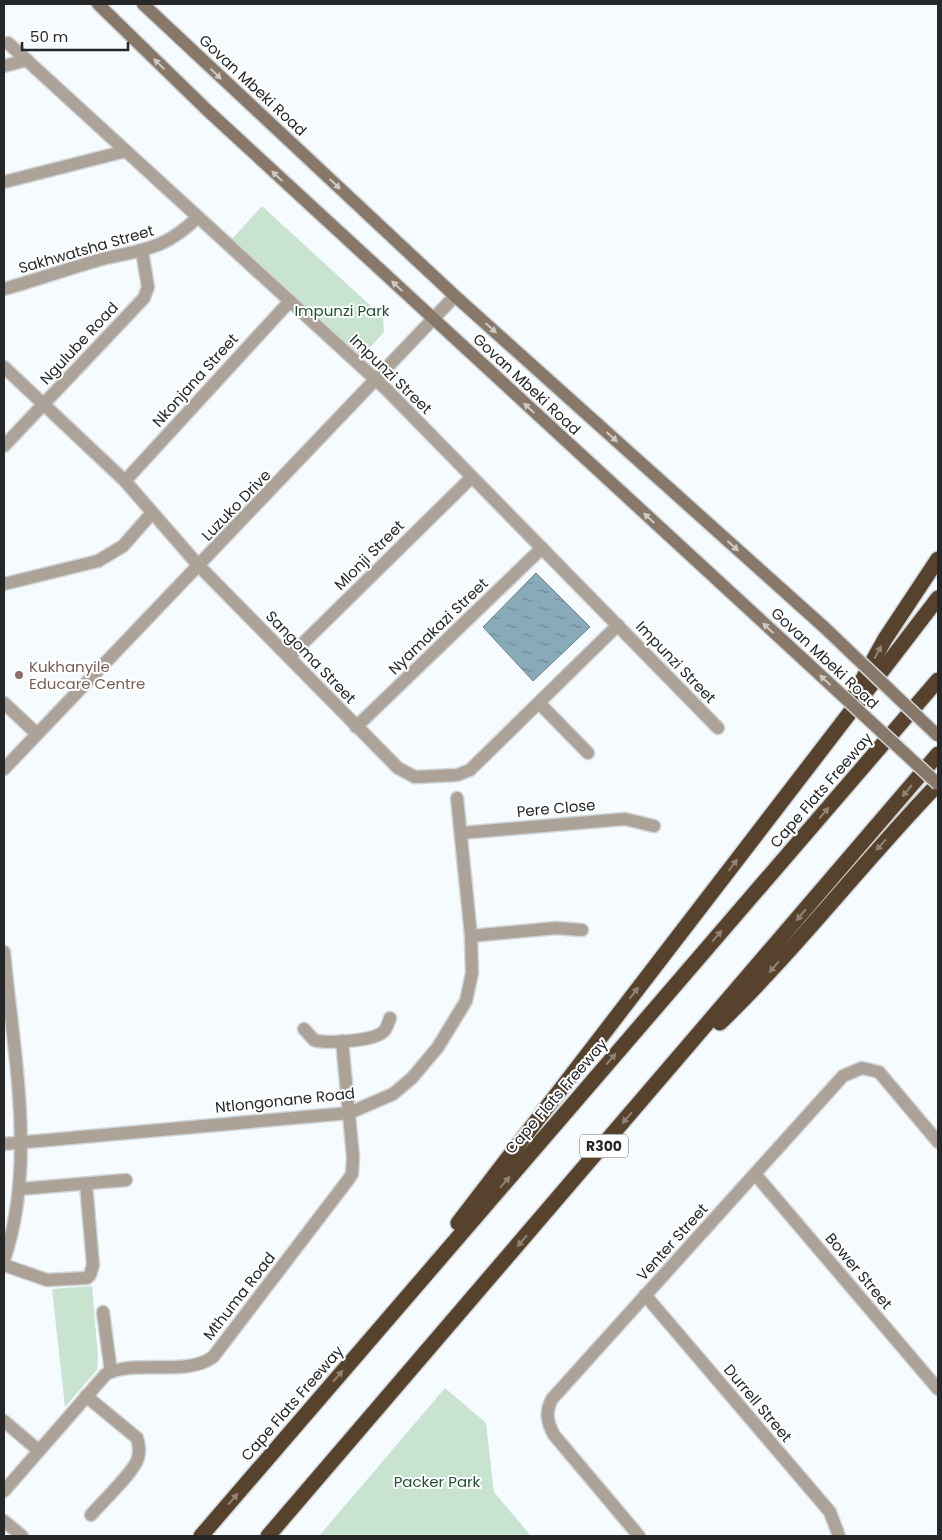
<svg xmlns="http://www.w3.org/2000/svg" width="942" height="1540" viewBox="0 0 942 1540" font-family="Poppins,sans-serif">
<defs>
<pattern id="water-ripples" width="26" height="14" patternUnits="userSpaceOnUse" patternTransform="scale(1.25)"><rect width="26" height="14" fill="#88aab9"/><path d="M2 4q2-2 4 0t4 0M15 11q2-2 4 0t4 0" fill="none" stroke="#6f8a96"/></pattern>
</defs>
<rect width="100%" height="100%" fill="#f6fbff"/>
<g fill="#c9e3d1">
<path d="M262,206L383,317L384,332L366,352H362L358,355L232,239Z"/>
<path d="M92,1286L98,1357L97,1370L65,1407L52,1289Z"/>
<path d="M445,1388L486,1423L494,1492L531,1536H319Z"/>
</g>
<path fill="url(#water-ripples)" stroke="#6a838e" d="M536,573L590,627L533,681L483,627Z"/>
<g fill="none" stroke-linecap="round" stroke-linejoin="round">
<defs>
<g id="minor">
<path d="M8,43L386,389L718,728"/>
<path d="M4,66L27,60"/>
<path d="M4,182L126,151"/>
<path d="M4,289C36,280 67,269 99,260C143,249 163,251 198,217"/>
<path d="M4,367L125,481L199,566L398,768L415,777L457,775L470,770L618,625"/>
<path d="M4,446L144,298L148,287L142,251"/>
<path d="M125,481L290,301"/>
<path d="M4,584L98,561L123,546L152,513"/>
<path d="M289,657L472,477"/>
<path d="M4,703L36,733"/>
<path d="M539,703L588,753"/>
<path d="M356,727L542,548"/>
<path d="M461,833L625,819L654,826"/>
<path d="M471,936L556,928L582,930"/>
<path d="M304,1029L314,1040C327,1044 373,1041 383,1032C387,1029 388,1023 390,1018"/>
<path d="M4,1144L349,1113L393,1094L412,1078L438,1047L466,1001L472,973L471,936L457,798"/>
<path d="M755,1174L938,1389"/>
<path d="M20,1189L126,1180"/>
<path d="M4,1265L47,1280L87,1278L90,1275L93,1265L86,1184"/>
<path d="M645,1295L830,1512L839,1536"/>
<path d="M103,1312L111,1372"/>
<path d="M86,1396L137,1438C139,1444 140,1451 138,1458C135,1471 101,1503 91,1515"/>
<path d="M4,1421L38,1450"/>
<path d="M4,1491L106,1374C135,1359 185,1377 213,1357L348,1180L352,1174L353,1157L342,1041"/>
<path d="M4,1521L22,1536"/>
<path d="M639,1536L554,1435C547,1422 545,1412 552,1399L843,1076L862,1068L879,1072L938,1142"/>
</g>
<g id="tertiary">
<path d="M4,769L455,296"/>
<path d="M4,952C13,1051 37,1164 4,1260"/>
</g>
<g id="secondary">
<path d="M98,4L207,110L804,660"/>
<path d="M143,4L455,296L825,628"/>
</g>
<g id="motorway">
<path d="M854,695L885,639L938,559"/>
<path d="M720,1023C797,948 863,862 938,784"/>
<path d="M458,1223L938,598"/>
<path d="M201,1536L938,680"/>
<path d="M268,1536L938,754"/>
</g>
</defs>
<use href="#minor" stroke="#d0d5d8" stroke-width="15"/>
<use href="#tertiary" stroke="#d0d5d8" stroke-width="15"/>
<use href="#secondary" stroke="#d0d5d8" stroke-width="15"/>
<use href="#motorway" stroke="#d0d5d8" stroke-width="18"/>
<use href="#minor" stroke="#ada298" stroke-width="12"/>
<use href="#tertiary" stroke="#ada298" stroke-width="12"/>
<use href="#secondary" stroke="#877869" stroke-width="12"/>
<use href="#motorway" stroke="#56422d" stroke-width="15"/>
<defs>
<g id="secondary-bridge">
<path d="M825,628L938,736"/>
<path d="M804,660L938,784"/>
</g>
</defs>
<use href="#secondary-bridge" stroke="#d0d5d8" stroke-width="15" stroke-linecap="butt"/>
<use href="#secondary-bridge" stroke="#877869" stroke-width="12"/>
</g>
<defs><path id="oneway-solid" d="M-6-.8H1V-3.2L6.5 0L1 3.2V.8H-6Z" transform="scale(1.25)"/></defs>
<g fill="#cfc9c3">
<use href="#oneway-solid" transform="translate(159 64) rotate(-136)"/>
<use href="#oneway-solid" transform="translate(216 74) rotate(44)"/>
<use href="#oneway-solid" transform="translate(277 176) rotate(-137)"/>
<use href="#oneway-solid" transform="translate(335 184) rotate(43)"/>
<use href="#oneway-solid" transform="translate(397 286) rotate(-137)"/>
<use href="#oneway-solid" transform="translate(491 328) rotate(42)"/>
<use href="#oneway-solid" transform="translate(529 408) rotate(-137)"/>
<use href="#oneway-solid" transform="translate(612 437) rotate(42)"/>
<use href="#oneway-solid" transform="translate(649 518) rotate(-137)"/>
<use href="#oneway-solid" transform="translate(733 546) rotate(42)"/>
<use href="#oneway-solid" transform="translate(768 628) rotate(-137)"/>
<use href="#oneway-solid" transform="translate(825 680) rotate(-137)"/>
</g>
<g fill="#918476">
<use href="#oneway-solid" transform="translate(878 652) rotate(-61)"/>
<use href="#oneway-solid" transform="translate(907 791) rotate(130)"/>
<use href="#oneway-solid" transform="translate(824 813) rotate(-49)"/>
<use href="#oneway-solid" transform="translate(881 845) rotate(132)"/>
<use href="#oneway-solid" transform="translate(733 865) rotate(-53)"/>
<use href="#oneway-solid" transform="translate(801 915) rotate(130)"/>
<use href="#oneway-solid" transform="translate(717 936) rotate(-49)"/>
<use href="#oneway-solid" transform="translate(774 967) rotate(131)"/>
<use href="#oneway-solid" transform="translate(634 993) rotate(-52)"/>
<use href="#oneway-solid" transform="translate(611 1059) rotate(-49)"/>
<use href="#oneway-solid" transform="translate(627 1118) rotate(131)"/>
<use href="#oneway-solid" transform="translate(505 1182) rotate(-49)"/>
<use href="#oneway-solid" transform="translate(522 1241) rotate(131)"/>
<use href="#oneway-solid" transform="translate(338 1376) rotate(-49)"/>
<use href="#oneway-solid" transform="translate(233 1499) rotate(-49)"/>
</g>
<circle fill="#8d6e63" stroke="#fff" stroke-width="2" cx="19" cy="675" r="5"/>
<g text-anchor="middle" dominant-baseline="central" stroke-width="4" stroke-linejoin="round" paint-order="stroke">
<rect fill="#fff" stroke="#666869" stroke-width="1" x="580" y="1134.5" width="48" height="23" rx="4"/>
<g font-size="14" font-weight="bold" fill="#252729">
<text x="604" y="1146">R300</text>
</g>
<g font-size="15" fill="#252729" stroke="#fff">
<text transform="translate(253 85) rotate(43)">Govan Mbeki Road</text>
<text transform="translate(86 249) rotate(-16)">Sakhwatsha Street</text>
<text transform="translate(79 343) rotate(-47)">Ngulube Road</text>
<text transform="translate(391 374) rotate(44)">Impunzi Street</text>
<text transform="translate(195 380) rotate(-48)">Nkonjana Street</text>
<text transform="translate(527 384) rotate(43)">Govan Mbeki Road</text>
<text transform="translate(236 505) rotate(-46)">Luzuko Drive</text>
<text transform="translate(369 555) rotate(-45)">Mlonji Street</text>
<text transform="translate(438 626) rotate(-44)">Nyamakazi Street</text>
<text transform="translate(311 657) rotate(46)">Sangoma Street</text>
<text transform="translate(825 658) rotate(43)">Govan Mbeki Road</text>
<text transform="translate(676 662) rotate(46)">Impunzi Street</text>
<text transform="translate(821 790) rotate(-49)">Cape Flats Freeway</text>
<text transform="translate(556 808) rotate(-5)">Pere Close</text>
<text transform="translate(556 1096) rotate(-49)">Cape Flats Freeway</text>
<text transform="translate(285 1100) rotate(-6)">Ntlongonane Road</text>
<text transform="translate(672 1242) rotate(-48)">Venter Street</text>
<text transform="translate(859 1271) rotate(50)">Bower Street</text>
<text transform="translate(239 1296) rotate(-52)">Mthuma Road</text>
<text transform="translate(292 1403) rotate(-49)">Cape Flats Freeway</text>
<text transform="translate(758 1403) rotate(50)">Durrell Street</text>
</g>
<g font-size="15" fill="#1e5135" stroke="#fff">
<text x="342" y="310">Impunzi Park</text>
<text x="437" y="1481">Packer Park</text>
</g>
<g font-size="15" fill="#785e54" stroke="#fff" text-anchor="start">
<text x="29" y="666">Kukhanyile<tspan x="29" dy="17">Educare Centre</tspan></text>
</g>
</g>
<rect width="942" height="1540" fill="none" stroke="#252729" stroke-width="10"/>
<path d="M22 42v8h106v-8" fill="none" stroke="#252729" stroke-width="2.5"/>
<text x="30" y="42" font-size="15" fill="#252729" stroke="#ffffff" stroke-width="4" paint-order="stroke">50 m</text>
</svg>
